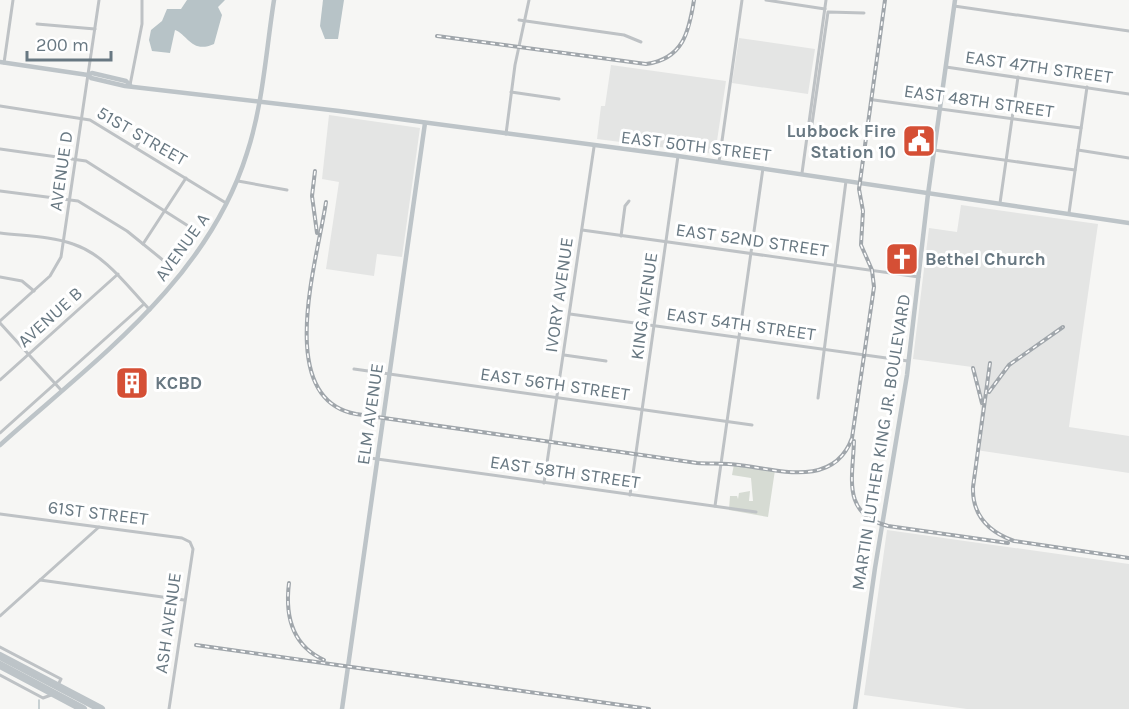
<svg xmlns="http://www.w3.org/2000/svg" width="1129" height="709" viewBox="0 0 1129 709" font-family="Karla,sans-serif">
<rect width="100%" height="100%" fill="#f6f6f4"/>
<g fill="#e4e5e4">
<path d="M739,38L815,49L808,94L732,83Z"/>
<path d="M611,65L726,81L715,154L597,139L601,106H605Z"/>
<path d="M329,115L420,128L402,257L377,254L374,276L326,269L339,182L322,179Z"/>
<path d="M961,205L1098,224L1069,427L1129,436V473L976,450L981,409L972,367L913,359L929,228L957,232Z"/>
<path d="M887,530L1129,564V709H967L864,695Z"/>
</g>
<path fill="#d6dbd3" d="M734,464L775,470L768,517L729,510L730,496H737L738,499L739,493L750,491L749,501H753L751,478L732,475Z"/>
<g fill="#b7c3c7">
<path d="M187,0H225L218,7L222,15L214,44C192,54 188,35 175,30L170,53L152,51L149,40L151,30L162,21L167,9H181Z"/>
<path d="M323,0H344L338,39H325L320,26Z"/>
</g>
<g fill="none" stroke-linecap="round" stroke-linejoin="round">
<path stroke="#b7c3c7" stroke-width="1.5" d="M39,700V709"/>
<g stroke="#bec2c5" stroke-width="3">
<path d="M766,0L825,9"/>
<path d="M954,6L1129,31"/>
<path d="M519,20L624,35L641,42"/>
<path d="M37,24L95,29"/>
<path d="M4,63L13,0"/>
<path d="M946,67L1129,94"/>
<path d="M130,85L142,24V0"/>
<path d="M511,92L559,99"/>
<path d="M874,100L1081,128"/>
<path d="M0,106L90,120L226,203"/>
<path d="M506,134L515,65L529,0"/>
<path d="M810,138L828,12L864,13"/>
<path d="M136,147L146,131"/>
<path d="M0,149L86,161L193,229"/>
<path d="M934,150L1075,170"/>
<path d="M1078,150L1129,158"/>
<path d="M719,162L742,0"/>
<path d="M802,173L826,0"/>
<path d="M238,181L287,190"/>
<path d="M0,191L78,201L127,231L169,265"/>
<path d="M1000,203L1018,77"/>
<path d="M1069,213L1087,87"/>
<path d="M582,230L919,277"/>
<path d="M0,233C23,236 51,236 73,244C106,255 127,286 150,310"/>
<path d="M621,236L625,206L629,201"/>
<path d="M143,244L186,178"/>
<path d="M0,277L22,281L34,291"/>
<path d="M570,314L908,361"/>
<path d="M0,321L50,276L61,257L99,0"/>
<path d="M0,323L61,390"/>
<path d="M564,355L606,361"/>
<path d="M354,369L752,425"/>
<path d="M0,380L118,274"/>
<path d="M818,398L846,181"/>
<path d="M0,433L144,304"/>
<path d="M370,458L756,512"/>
<path d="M544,483L594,147"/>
<path d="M630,495L678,156"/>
<path d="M715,506L763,168"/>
<path d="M0,514L182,538L190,542L193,549L169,709"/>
<path d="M40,580L184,600"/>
<path d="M0,616L99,527"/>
<path d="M0,647L61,679L58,685"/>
<path d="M0,675L43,698L51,695"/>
</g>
<g stroke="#bdc4c8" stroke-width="4.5">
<path d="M0,62L88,75L92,73L126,81L130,85"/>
<path d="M88,75L91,78L125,86L339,111L678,156L1129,223"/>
<path d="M0,445C96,359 207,281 247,153C263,104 266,51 274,0"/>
<path d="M342,709L425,123"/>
<path d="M855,709L875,568L907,375L928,194L955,0"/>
</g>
<g stroke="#bdc4c8" stroke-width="8">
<path d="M0,656L101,709"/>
<path d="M0,665L83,709"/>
</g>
<defs>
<g id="rail">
<path d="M437,36L646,64C683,59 689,32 694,0"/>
<path d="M315,171L312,196L317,233"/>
<path d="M326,202C318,258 273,399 356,414L697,463C711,464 725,463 739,465C779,470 834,488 852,438L874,287L872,270L861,245L863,211L859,189L885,0"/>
<path d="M990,363L973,487C972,515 989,532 1014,541L1129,558"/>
<path d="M973,368L982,403"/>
<path d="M989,392L1009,365L1063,327"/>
<path d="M854,441C853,477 841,514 888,526L1008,543"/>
<path d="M289,583C285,615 291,645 324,660"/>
<path d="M196,645L649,709"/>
</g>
</defs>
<use href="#rail" stroke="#a0a6ab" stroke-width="4"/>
<use href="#rail" stroke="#fff" stroke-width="1.5" stroke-dasharray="4.5" stroke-linecap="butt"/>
</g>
<defs>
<symbol id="civic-square" viewBox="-11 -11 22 22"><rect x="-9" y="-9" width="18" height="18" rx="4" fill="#d54f35" stroke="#fff"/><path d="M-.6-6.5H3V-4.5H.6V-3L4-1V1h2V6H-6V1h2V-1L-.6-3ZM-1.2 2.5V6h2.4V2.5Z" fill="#fff"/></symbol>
<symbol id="church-square" viewBox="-11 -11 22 22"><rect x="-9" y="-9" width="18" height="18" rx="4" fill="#d54f35" stroke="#fff"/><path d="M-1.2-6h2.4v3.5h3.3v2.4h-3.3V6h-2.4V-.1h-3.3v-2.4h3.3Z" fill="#fff"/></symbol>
<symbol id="building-square" viewBox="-11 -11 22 22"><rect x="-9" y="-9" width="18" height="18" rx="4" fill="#d54f35" stroke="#fff"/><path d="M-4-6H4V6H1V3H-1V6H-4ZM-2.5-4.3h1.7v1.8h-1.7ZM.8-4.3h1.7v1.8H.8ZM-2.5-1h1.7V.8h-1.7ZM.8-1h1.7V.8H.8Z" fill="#fff"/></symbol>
</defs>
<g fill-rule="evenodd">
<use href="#civic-square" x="900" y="122" width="38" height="38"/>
<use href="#church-square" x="883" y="240" width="38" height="38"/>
<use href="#building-square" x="113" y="364" width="38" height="38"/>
</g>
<g text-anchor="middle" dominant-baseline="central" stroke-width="6" stroke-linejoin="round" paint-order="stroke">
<g font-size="18" fill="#687882" stroke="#fff">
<text transform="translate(1039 67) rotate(8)">EAST 47TH STREET</text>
<text transform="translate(979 101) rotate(8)">EAST 48TH STREET</text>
<text transform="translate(142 136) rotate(30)">51ST STREET</text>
<text transform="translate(696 146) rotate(7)">EAST 50TH STREET</text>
<text transform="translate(61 171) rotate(-82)">AVENUE D</text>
<text transform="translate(752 240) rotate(8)">EAST 52ND STREET</text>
<text transform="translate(182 247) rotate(-54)">AVENUE A</text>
<text transform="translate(559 295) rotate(-82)">IVORY AVENUE</text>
<text transform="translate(644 306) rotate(-82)">KING AVENUE</text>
<text transform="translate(50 317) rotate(-42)">AVENUE B</text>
<text transform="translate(741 324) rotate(8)">EAST 54TH STREET</text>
<text transform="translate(555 384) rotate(8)">EAST 56TH STREET</text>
<text transform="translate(370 414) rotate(-82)">ELM AVENUE</text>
<text transform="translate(881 442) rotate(-81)">MARTIN LUTHER KING JR. BOULEVARD</text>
<text transform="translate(565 472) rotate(8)">EAST 58TH STREET</text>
<text transform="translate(98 513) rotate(7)">61ST STREET</text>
<text transform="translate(168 623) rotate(-82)">ASH AVENUE</text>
</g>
<g font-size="18" font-weight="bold" fill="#687882" stroke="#fff" text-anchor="start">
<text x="896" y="131" text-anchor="end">Lubbock Fire<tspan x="896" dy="21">Station 10</tspan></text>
<text x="925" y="259">Bethel Church</text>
<text x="155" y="383">KCBD</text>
</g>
</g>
<path d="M27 51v9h84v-9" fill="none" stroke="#687882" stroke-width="3"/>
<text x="36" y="51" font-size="18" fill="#687882" stroke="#ffffff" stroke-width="4.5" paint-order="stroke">200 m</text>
</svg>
